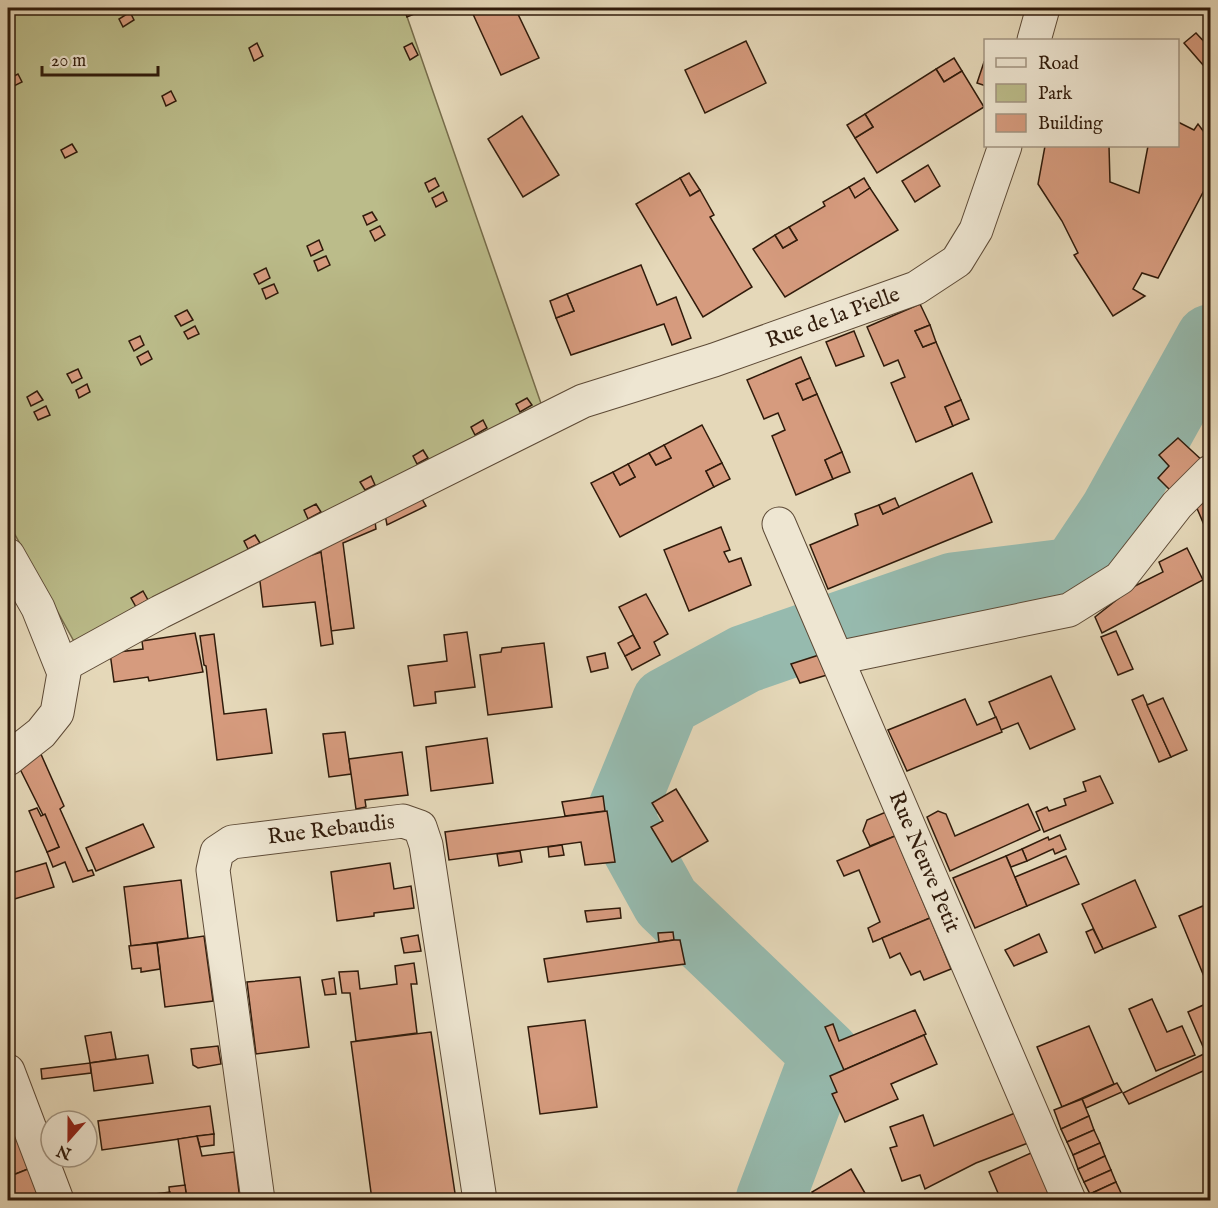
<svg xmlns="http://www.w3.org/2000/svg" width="1218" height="1208" viewBox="0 0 1218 1208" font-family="'IM FELL English',serif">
<rect width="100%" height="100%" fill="#e5d8b9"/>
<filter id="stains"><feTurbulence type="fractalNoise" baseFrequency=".00333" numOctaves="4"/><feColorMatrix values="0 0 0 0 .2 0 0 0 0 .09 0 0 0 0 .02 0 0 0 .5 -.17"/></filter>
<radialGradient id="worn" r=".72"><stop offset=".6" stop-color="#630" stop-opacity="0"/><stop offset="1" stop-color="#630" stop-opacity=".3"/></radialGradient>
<path fill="#bbbc8a" stroke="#766c4a" stroke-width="1.5" d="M8,8H404L544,412L76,645L8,522Z"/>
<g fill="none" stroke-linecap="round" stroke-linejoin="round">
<path stroke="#96baae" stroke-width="69" d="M770,1200L825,1054L666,902L619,817L666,702L745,659L953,587L1074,572L1114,512L1210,339"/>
</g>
<g fill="#d69b7e" stroke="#301b0b" stroke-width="1.5">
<path d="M404,8H428L407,17Z"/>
<path d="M483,8H515L539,58L501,75L472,12Z"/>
<path d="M130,12L134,20L123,27L119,19Z"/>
<path d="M1196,33L1210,48V73L1184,43Z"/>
<path d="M746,41L766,83L705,113L685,70Z"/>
<path d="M257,43L263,56L254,61L249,48Z"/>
<path d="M412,43L418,55L410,60L404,47Z"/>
<path d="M954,58L962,71L944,82L936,69Z"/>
<path d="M984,62L986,63V86L977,83Z"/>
<path d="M936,69L944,82L962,71L984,107L877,173L855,138L873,127L865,114Z"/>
<path d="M18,74L22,82L10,88L8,79Z"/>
<path d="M171,91L176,101L166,106L162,96Z"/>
<path d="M865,114L873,127L855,138L847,125Z"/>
<path d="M522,116L559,175L523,197L488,139Z"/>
<path d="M1178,122L1194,130L1198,124L1210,140V179L1158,278L1142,273L1133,289L1145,296L1113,316L1074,255L1078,253L1062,221L1038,184L1045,146H1109L1110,182L1139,193L1148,146H1178Z"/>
<path d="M72,144L77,152L65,158L61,150Z"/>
<path d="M928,165L940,186L915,202L902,181Z"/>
<path d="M689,173L700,190L690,196L680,178Z"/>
<path d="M435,178L439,186L429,192L425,183Z"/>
<path d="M680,178L690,196L700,190L714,215L710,217L752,287L703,317L636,204Z"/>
<path d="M864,178L870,188L855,198L849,187Z"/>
<path d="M849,187L855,198L870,188L898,230L785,297L753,249L775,235L783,248L797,240L789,227L825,206L823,202Z"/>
<path d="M443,192L447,201L436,207L432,198Z"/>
<path d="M372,212L377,220L367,225L363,216Z"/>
<path d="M380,226L385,235L375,241L370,231Z"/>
<path d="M789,227L797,240L783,248L775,235Z"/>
<path d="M319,240L323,250L311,256L307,246Z"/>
<path d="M326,256L330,265L318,271L314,261Z"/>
<path d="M641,265L657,305L676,297L691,338L672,345L664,324L571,355L556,318L574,311L567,294Z"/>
<path d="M266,268L270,278L259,284L254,274Z"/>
<path d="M274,284L278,293L266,299L262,289Z"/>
<path d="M567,294L574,311L556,318L550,301Z"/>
<path d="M920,304L930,325L915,331L923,347L936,342L961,400L945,407L953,426L916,442L891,383L905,377L898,360L884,366L867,327Z"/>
<path d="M187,310L193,320L181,326L175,316Z"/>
<path d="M930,325L936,342L923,347L915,331Z"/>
<path d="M195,326L199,334L188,339L184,332Z"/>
<path d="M854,331L864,356L836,366L826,342Z"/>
<path d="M140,336L144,345L134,351L129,341Z"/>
<path d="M148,351L152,359L141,365L137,357Z"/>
<path d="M801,357L810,378L796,384L803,400L817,394L842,452L825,460L833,479L796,495L772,436L785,430L778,413L764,419L747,380Z"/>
<path d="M78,369L82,378L72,383L67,374Z"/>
<path d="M810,378L817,394L803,400L796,384Z"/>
<path d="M87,384L90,392L79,398L76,390Z"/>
<path d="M37,391L43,400L31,406L27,397Z"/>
<path d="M527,398L532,405L520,412L516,404Z"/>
<path d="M961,400L969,419L953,426L945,407Z"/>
<path d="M46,406L50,415L38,420L34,412Z"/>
<path d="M483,420L487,428L475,435L471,427Z"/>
<path d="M702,425L722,463L706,471L714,487L620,537L591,483L613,472L620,485L635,477L628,464L649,453L656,465L671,458L664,445Z"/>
<path d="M1178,438L1205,463L1174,494L1158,478L1169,466L1159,455Z"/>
<path d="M664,445L671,458L656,465L649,453Z"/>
<path d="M423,450L428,458L417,464L413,456Z"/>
<path d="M842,452L850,472L833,479L825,460Z"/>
<path d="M722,463L730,479L714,487L706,471Z"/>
<path d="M628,464L635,477L620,485L613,472Z"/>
<path d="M972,473L992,522L828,589L810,545L858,525L855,514L879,505L883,514Z"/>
<path d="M371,476L375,485L365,490L360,482Z"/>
<path d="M418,492L426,506L387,525L384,509Z"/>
<path d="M895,498L899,507L883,514L879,505Z"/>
<path d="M1210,498V539L1196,506Z"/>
<path d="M316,504L321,512L308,519L304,510Z"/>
<path d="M374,514L376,529L343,543L354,628L331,631L319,539Z"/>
<path d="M721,527L730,550L724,552L729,562L741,558L751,585L689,611L664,550Z"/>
<path d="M255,535L260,543L248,549L244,541Z"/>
<path d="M1187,548L1203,580L1102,633L1095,617L1133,587L1163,572L1159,562Z"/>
<path d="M321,552L333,644L321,646L315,602L263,607L259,573Z"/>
<path d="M143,591L148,600L136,607L131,598Z"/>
<path d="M646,594L668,634L654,642L660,655L632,670L625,656L640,648L619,607Z"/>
<path d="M1116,631L1133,669L1118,675L1101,637Z"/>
<path d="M467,632L475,687L435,692L436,703L414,706L408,666L447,661L444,635Z"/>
<path d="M195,633L203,672L149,681L148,677L114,682L110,653L143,649L142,641Z"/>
<path d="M214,634L224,714L266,709L272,753L217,760L206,666L204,665L200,636Z"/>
<path d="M633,635L640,648L625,656L618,643Z"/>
<path d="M544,643L552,707L488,715L480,655L501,652L502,648Z"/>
<path d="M605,653L608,668L591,672L587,657Z"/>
<path d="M819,655L827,675L800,683L791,664Z"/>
<path d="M1051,676L1075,729L1030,749L1018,723L1001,730L989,702Z"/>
<path d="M1143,695L1171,757L1159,762L1132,700Z"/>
<path d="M1163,698L1187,750L1171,757L1147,705Z"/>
<path d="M965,699L977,725L996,717L1002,732L907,771L888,730Z"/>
<path d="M345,732L351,774L329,777L323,734Z"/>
<path d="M487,738L493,783L431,791L426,747Z"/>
<path d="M40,752L64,806L60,809L88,871L92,870L94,875L73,882L65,862L53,867L47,852L59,847L19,767Z"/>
<path d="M402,752L408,795L365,800L366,807L356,809L349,759Z"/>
<path d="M1100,776L1113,803L1044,832L1036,812L1047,807L1049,811L1066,805L1064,799L1086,791L1083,782Z"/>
<path d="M676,789L708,841L672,862L651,827L663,821L652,803Z"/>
<path d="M603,796L605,811L565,816L562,802Z"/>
<path d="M1028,804L1040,830L950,871L927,817L938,811L946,814L955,836Z"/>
<path d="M37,808L41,816L45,814L59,847L47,852L29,811Z"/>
<path d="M607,811L615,862L585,865L581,842L449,860L445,832Z"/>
<path d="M886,812L895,836L870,846L863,831L867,820Z"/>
<path d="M143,824L154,847L96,871L86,848Z"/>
<path d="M1060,835L1066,849L1055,854L1053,849L1027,861L1022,849L1048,837L1049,840Z"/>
<path d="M895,836L930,918L873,942L868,928L880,922L859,870L844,876L837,861Z"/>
<path d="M562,845L564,855L549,857L548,847Z"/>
<path d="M1022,849L1027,861L1011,867L1006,856Z"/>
<path d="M520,851L522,862L499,866L497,854Z"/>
<path d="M1006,856L1027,906L975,928L953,878Z"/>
<path d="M1066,856L1079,884L1027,906L1015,877Z"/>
<path d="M46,863L54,887L8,901V874Z"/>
<path d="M390,863L394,889L411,886L414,908L374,913V916L337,921L331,872Z"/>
<path d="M181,880L188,938L131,946L124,887Z"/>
<path d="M1135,880L1156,927L1103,949L1082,904Z"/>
<path d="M1210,903V991L1179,916Z"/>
<path d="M620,908L621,918L587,922L585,911Z"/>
<path d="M930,918L951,969L924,980L920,971L911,975L900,953L890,958L882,938Z"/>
<path d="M1093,929L1103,949L1095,953L1086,932Z"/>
<path d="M673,932L674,940L659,942L658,933Z"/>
<path d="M1039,934L1047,952L1014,966L1005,950Z"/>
<path d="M418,935L421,951L404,953L401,938Z"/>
<path d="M204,936L213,1001L165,1007L157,943Z"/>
<path d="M674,940H680L685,964L548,982L544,959Z"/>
<path d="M157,943L160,969L141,972V968L132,969L129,946Z"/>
<path d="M414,963L417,984H411L417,1033L356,1041L350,993H342L339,972L358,971L360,989L397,984L395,966Z"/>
<path d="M300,977L309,1047L256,1054L247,982Z"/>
<path d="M334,978L336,994L325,995L322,980Z"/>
<path d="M1152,999L1167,1032L1182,1026L1195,1055L1156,1071L1129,1009Z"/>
<path d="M1210,1002V1046L1204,1049L1188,1012Z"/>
<path d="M915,1010L926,1034L844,1070L825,1027L833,1024L839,1041Z"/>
<path d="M585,1020L597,1107L540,1114L528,1027Z"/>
<path d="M1089,1026L1114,1084L1062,1107L1037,1047Z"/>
<path d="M111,1032L116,1059L90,1063L85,1036Z"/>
<path d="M431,1032L456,1200H372L351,1042Z"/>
<path d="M924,1035L937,1064L891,1084L898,1099L845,1122L832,1094L837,1092L830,1076Z"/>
<path d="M218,1046L221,1064L198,1068L193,1065L191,1049Z"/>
<path d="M1210,1051V1068L1129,1104L1123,1093Z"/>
<path d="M148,1055L153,1083L94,1091L90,1063Z"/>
<path d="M90,1063L91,1073L42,1079L41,1069Z"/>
<path d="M1117,1083L1122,1092L1086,1108L1082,1099Z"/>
<path d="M1082,1099L1089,1116L1061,1129L1054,1110Z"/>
<path d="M210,1106L214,1134L102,1150L98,1121Z"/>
<path d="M1015,1113L1028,1143L976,1163L925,1189L920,1175L902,1181L890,1148L897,1146L890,1127L923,1115L934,1146Z"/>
<path d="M1089,1116L1094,1130L1067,1142L1061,1129Z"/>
<path d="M1094,1130L1100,1143L1073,1155L1067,1142Z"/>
<path d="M214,1134V1145L200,1147L197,1136Z"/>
<path d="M197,1136L202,1156L234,1152L240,1200H187L178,1139Z"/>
<path d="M16,1137L28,1169L8,1177V1140Z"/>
<path d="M1100,1143L1105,1156L1078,1169L1073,1155Z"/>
<path d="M1031,1153L1052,1200H1001L989,1172Z"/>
<path d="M1105,1156L1111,1170L1084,1182L1078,1169Z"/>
<path d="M28,1169L40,1200H8V1177Z"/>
<path d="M851,1169L869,1200H810L815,1197L812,1192Z"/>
<path d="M1111,1170L1116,1182L1090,1194L1084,1182Z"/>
<path d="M1116,1182L1122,1195L1109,1200H1092L1090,1194Z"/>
<path d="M185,1185L187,1200H170L169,1187Z"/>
<path d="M170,1192V1200H106Z"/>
</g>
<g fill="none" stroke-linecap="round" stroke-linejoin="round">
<defs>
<g id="minor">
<path d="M1034,40L1043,8"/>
<path d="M779,524L1069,1200"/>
<path d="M8,555L38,608L64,673L57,713L41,733L8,759"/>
<path d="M837,658L1069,610L1120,578L1177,505L1210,472"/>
<path d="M62,666L160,612L583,401L714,360L916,288L957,261L976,230L1005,146"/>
<path d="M8,1071L57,1200"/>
<path d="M258,1200L213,870L217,852L232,842L403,821L420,827L426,845L480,1200"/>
</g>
</defs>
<use href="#minor" stroke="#5d4a36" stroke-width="35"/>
<use href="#minor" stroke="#eee6d2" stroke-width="33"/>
</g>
<g text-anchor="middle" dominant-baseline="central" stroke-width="6" stroke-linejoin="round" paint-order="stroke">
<g font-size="22" fill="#301b0b" stroke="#eee6d2">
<text transform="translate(833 318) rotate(-20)">Rue de la Pielle</text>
<text transform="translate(331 830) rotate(-7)">Rue Rebaudis</text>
<text transform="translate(924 862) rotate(67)">Rue Neuve Petit</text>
</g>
</g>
<rect width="1218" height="1208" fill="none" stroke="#e5d8b9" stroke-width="30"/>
<rect x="9" y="9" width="1200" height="1190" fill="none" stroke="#301b0b" stroke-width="3"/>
<rect x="15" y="15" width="1188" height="1178" fill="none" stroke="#301b0b" stroke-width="1.5"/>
<rect x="984" y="39" width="195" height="108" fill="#eee6d2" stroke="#a29582" stroke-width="1.5"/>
<rect x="996" y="58" width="30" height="9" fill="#eee6d2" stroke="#a29582" stroke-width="1.5"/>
<text x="1038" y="69" font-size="18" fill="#301b0b">Road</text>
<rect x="996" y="84" width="30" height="18" fill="#bbbc8a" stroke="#a29582" stroke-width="1.5"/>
<text x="1038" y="99" font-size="18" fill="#301b0b">Park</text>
<rect x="996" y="114" width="30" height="18" fill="#d69b7e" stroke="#a29582" stroke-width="1.5"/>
<text x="1038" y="129" font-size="18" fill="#301b0b">Building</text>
<g transform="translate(69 1139) rotate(201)"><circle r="28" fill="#eee6d2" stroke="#a29582" stroke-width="1.5"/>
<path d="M0-4.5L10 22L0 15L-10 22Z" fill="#8f2418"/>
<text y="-9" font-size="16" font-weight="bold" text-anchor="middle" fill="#301b0b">N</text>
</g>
<path d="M42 66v9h116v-9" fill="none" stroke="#301b0b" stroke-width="3"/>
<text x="51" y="66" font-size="18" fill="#301b0b" stroke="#eee6d2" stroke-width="4.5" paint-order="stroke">20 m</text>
<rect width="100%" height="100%" filter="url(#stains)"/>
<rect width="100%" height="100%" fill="url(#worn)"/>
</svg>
